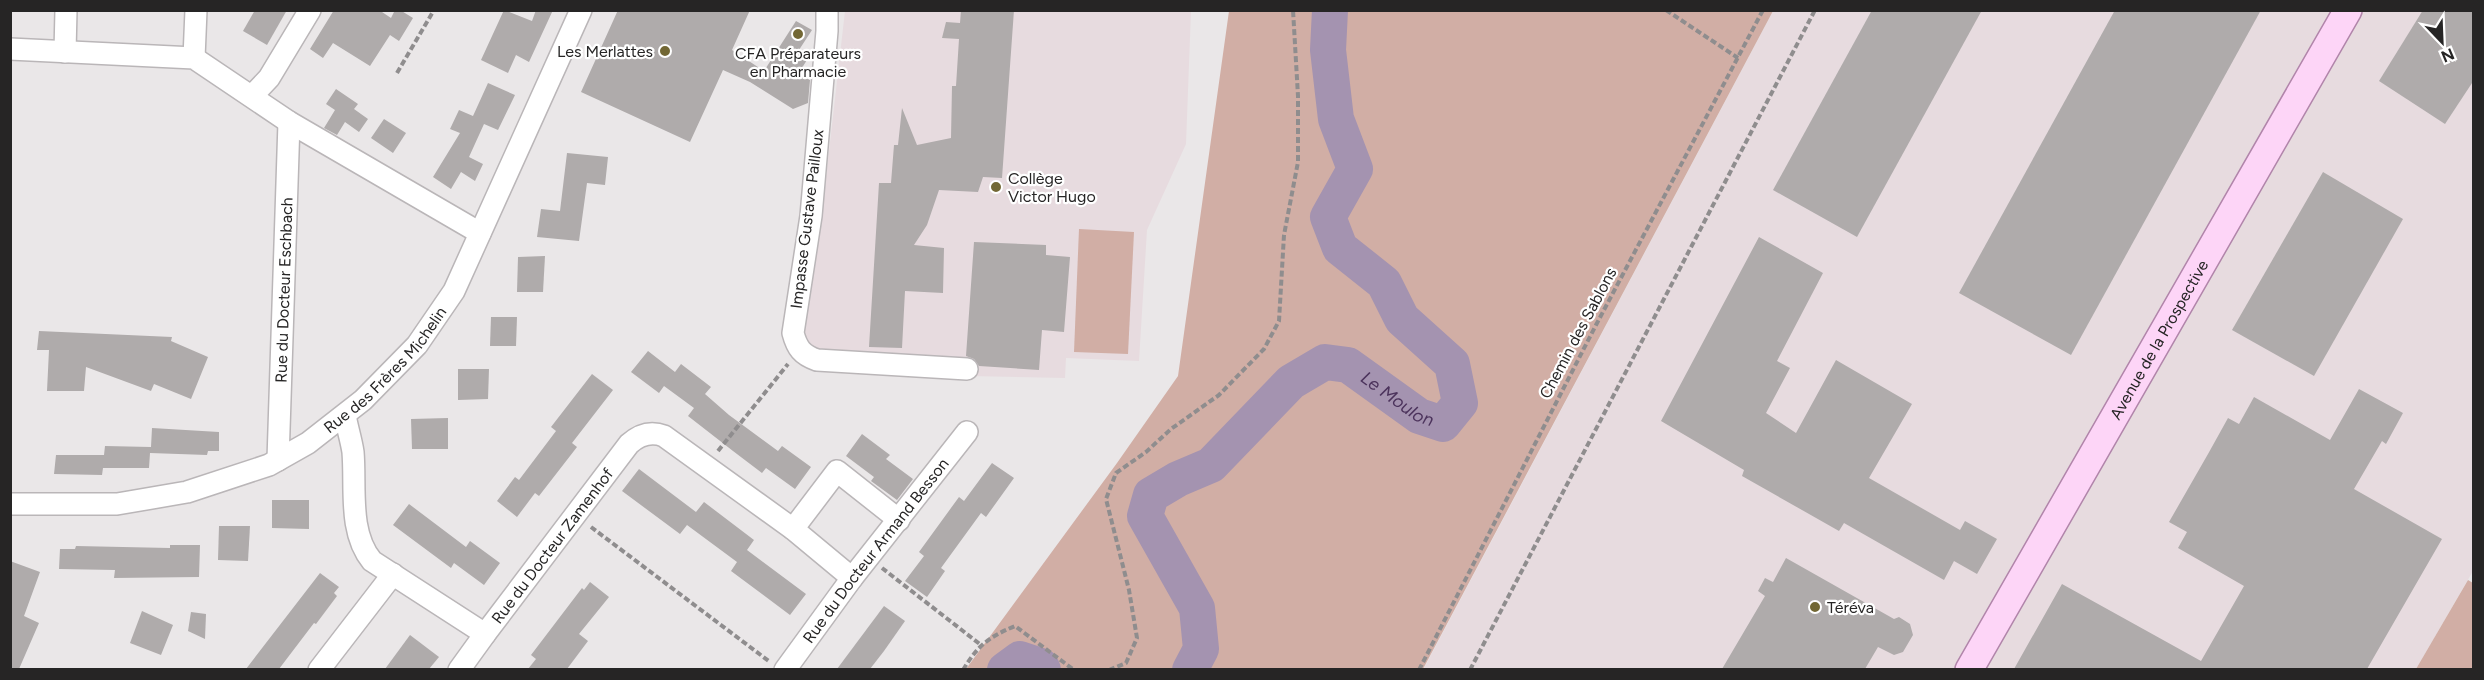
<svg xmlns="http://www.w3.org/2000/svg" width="2484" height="680" viewBox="0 0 2484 680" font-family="Figtree,sans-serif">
<rect width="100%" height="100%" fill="#eae7e8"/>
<g fill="#e7dbdf">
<path d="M845,11H1191L1186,144L1147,230L1139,361L1066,358L1065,378L872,374V354L819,350L807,346L801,331L819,239Z"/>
<path d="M1773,11H2473V571L2416,669L1423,670Z"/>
</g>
<g fill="#d1aea5">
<path d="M1229,11H1773L1423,669H966L1117,463L1178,376Z"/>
<path d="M1079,229L1134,232L1128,354L1074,352Z"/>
<path d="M2468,580L2473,583V669H2416Z"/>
</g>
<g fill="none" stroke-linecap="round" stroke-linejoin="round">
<g stroke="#a493b0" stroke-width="36">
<path d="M1005,670L1020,659L1041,666L1043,670"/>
<path id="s1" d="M1190,670L1201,649L1197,608L1145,516L1151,495L1178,479L1211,465L1291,382L1325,362L1348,365L1419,416L1443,424L1460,403L1452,364L1402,319L1384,283L1340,248L1328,217L1355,169L1336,119L1328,50L1330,10"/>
</g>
</g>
<g fill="#afabab">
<path d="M255,10H287L267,45L243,31Z"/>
<path d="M334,10H379L391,18L395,10H400L413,18L399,41L390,35L370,66L333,43L323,58L310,49Z"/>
<path d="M504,10L532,21L536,10H553L529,62L516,55L508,73L481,60Z"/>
<path d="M618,10H750L732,50L764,71L796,21L812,30L797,53L807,60L798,74L810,80L808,103L793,109L750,82L723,70L690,142L581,92Z"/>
<path d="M961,10H1014L1002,178L983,177L978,192L939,190L927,225L914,245L944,248L943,293L905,291L902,348L869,347L879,183H891L894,145H898L902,108L917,145L951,138L952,86H956L959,39L942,38L946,22L960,23Z"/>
<path d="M1872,10H1982L1857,237L1773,190Z"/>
<path d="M2115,10H2261L2071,355L1959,293Z"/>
<path d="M2423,10H2474V80L2445,124L2379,81Z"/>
<path d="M488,83L515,95L498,130L484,124L469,157L483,164L475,181L461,172L451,189L433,177L460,133L450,129L459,110L473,116Z"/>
<path d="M336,89L358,104L354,109L368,119L359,132L345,122L337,135L324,128L335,110L326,104Z"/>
<path d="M384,119L406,133L393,153L371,138Z"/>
<path d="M567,153L608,157L605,185L587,183L579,241L537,237L541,209L560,211Z"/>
<path d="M2323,172L2403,219L2314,376L2232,330Z"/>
<path d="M1759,237L1823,273L1777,361L1790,368L1766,413L1796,433L1836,360L1912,404L1869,478L1960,530L1965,521L1997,539L1977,574L1954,561L1944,580L1844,523L1839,531L1742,476L1744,470L1661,421Z"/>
<path d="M974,242L1046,245V255L1070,257L1064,332L1042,330L1039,370L979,366L974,359L966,356Z"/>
<path d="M545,256L543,292H517L518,257Z"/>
<path d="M491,317H517L516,346H490Z"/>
<path d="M39,331L172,337L171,341L208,357L191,399L154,384L151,391L86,367L84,391H47L49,350H37Z"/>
<path d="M648,351L675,372L681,364L711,387L705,394L729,415L778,451L782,446L811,467L795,489L766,468L762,473L733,451L688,416L694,408L664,386L659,393L631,372Z"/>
<path d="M458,369H489L488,399L458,400Z"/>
<path d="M592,374L613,390L572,443L577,447L539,496L535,493L517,517L497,501L515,477L519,480L556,431L551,427Z"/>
<path d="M2359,389L2403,413L2386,444L2382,441L2354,489L2442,539L2367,669H2014L2062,584L2201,661L2244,586L2178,548L2187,532L2169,522L2208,454L2228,418L2239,424L2254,397L2330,440Z"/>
<path d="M448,418V449H412L411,419Z"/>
<path d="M152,428L219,432V451H208L207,455L150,453L149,468H103L102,475L54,474L56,455H104L105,446L151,447Z"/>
<path d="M862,434L890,455L886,459L913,479L897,500L871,481L874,477L846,456Z"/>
<path d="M992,463L1014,478L986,517L981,513L941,568L945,571L927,597L905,581L924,556L919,552L959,497L964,501Z"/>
<path d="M639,469L696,512L704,502L754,540L747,550L806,594L790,615L731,571L737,562L687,525L680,534L622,491Z"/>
<path d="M272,500H309V529L272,528Z"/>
<path d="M409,504L466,547L470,541L500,563L484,585L454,563L451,568L393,525Z"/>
<path d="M219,526H250L248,561L218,560Z"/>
<path d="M170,545H200L199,577L114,578L115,570L59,569L60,549H75L76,546L170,548Z"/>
<path d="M1786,558L1894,619L1899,617L1910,624L1913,635L1903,652L1894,655L1878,647L1865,669H1722L1765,596L1758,591L1765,578L1773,582Z"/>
<path d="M10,561L40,572L24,616L39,623L19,669H10Z"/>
<path d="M320,573L339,587L334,593L337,596L316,624L314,623L279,669H246Z"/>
<path d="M590,582L609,597L579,634L588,641L567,669H528L536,659L531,655L582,588L584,590Z"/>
<path d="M884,606L905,621L884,651L870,669H837Z"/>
<path d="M142,611L173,625L161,655L130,643Z"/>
<path d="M191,612L206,614L205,639L188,631Z"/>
<path d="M410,635L439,657L429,669H385Z"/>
</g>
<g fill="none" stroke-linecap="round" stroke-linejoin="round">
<defs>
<g id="minor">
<path d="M827,10V31L811,216L793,333C797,348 802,355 817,360L967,369"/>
<path d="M10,49L194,58L289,122L480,233"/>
<path d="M65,52L66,10"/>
<path d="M194,58L196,10"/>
<path d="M252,96L269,78L310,10"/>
<path id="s2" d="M345,415C347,427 351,439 353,452C356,487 348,532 372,561L485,634L629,444C639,435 651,431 664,436L793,529L852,578"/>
<path id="s3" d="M278,460L289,122"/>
<path id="s4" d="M10,504H117L187,492L269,465L308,443L363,400L417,345L454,291L581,10"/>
<path d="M793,529L837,471L899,520"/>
<path d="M319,670L393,574"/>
<path d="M459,670L485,634"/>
<path id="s5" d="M785,670L852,578L967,432"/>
</g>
<g id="major">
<path id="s6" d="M1969,670L2348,10"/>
</g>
</defs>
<use href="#minor" stroke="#bab6b8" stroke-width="24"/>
<use href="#major" stroke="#b185aa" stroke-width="30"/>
<g stroke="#8f8d8e" stroke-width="4" stroke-dasharray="6 3" stroke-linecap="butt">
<path d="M1666,10L1738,58"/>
<path d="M397,73L434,10"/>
<path d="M718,451L788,364"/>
<path d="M591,527L770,662"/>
<path d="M882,568L981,645"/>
<path d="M963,670C978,645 989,637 1015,626L1074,670"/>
<path d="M1109,670L1126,663L1137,638L1129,590L1106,499L1116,473L1146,452L1171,429L1219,395L1264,349L1279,321L1284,235L1298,162V96L1293,10"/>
<path d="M1419,670L1596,325L1763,10"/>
<path d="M1470,670L1815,10"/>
</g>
<use href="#minor" stroke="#fff" stroke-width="21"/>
<use href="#major" stroke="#fdd5f7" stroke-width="27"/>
</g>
<g fill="#726734" stroke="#fff" stroke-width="2">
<circle cx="798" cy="34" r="6"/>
<circle cx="665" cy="51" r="6"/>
<circle cx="996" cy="187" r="6"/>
<circle cx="1815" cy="607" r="6"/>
</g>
<g text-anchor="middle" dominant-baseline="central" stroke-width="4.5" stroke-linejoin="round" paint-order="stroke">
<g font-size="16" fill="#262525" stroke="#fff" text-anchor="start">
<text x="653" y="51" text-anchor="end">Les Merlattes</text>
<text x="798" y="53" text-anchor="middle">CFA Préparateurs<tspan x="798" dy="18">en Pharmacie</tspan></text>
<text x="1008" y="178">Collège<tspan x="1008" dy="18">Victor Hugo</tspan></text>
<text x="1827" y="607">Téréva</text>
</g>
<g font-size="16" fill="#262525" stroke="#fff">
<text transform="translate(807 219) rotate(-83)">Impasse Gustave Pailloux</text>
<text stroke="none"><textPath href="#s3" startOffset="170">Rue du Docteur Eschbach</textPath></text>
<text transform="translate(1578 333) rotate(-62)">Chemin des Sablons</text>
<text stroke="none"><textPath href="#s6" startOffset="381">Avenue de la Prospective</textPath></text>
<text stroke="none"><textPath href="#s4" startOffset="416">Rue des Frères Michelin</textPath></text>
<text stroke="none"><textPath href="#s2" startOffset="396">Rue du Docteur Zamenhof</textPath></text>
<text stroke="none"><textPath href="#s5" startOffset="150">Rue du Docteur Armand Besson</textPath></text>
</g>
<g font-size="18" font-style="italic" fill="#4c335c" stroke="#fff">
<text stroke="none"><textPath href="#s1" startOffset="498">Le Moulon</textPath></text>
</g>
</g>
<rect width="2484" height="680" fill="none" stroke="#262525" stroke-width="24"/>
<g transform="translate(2442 42) rotate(157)" stroke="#ffffff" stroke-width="4.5" paint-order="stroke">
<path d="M0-4.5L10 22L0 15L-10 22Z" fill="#262525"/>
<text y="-9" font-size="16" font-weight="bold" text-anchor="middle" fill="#262525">N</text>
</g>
</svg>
